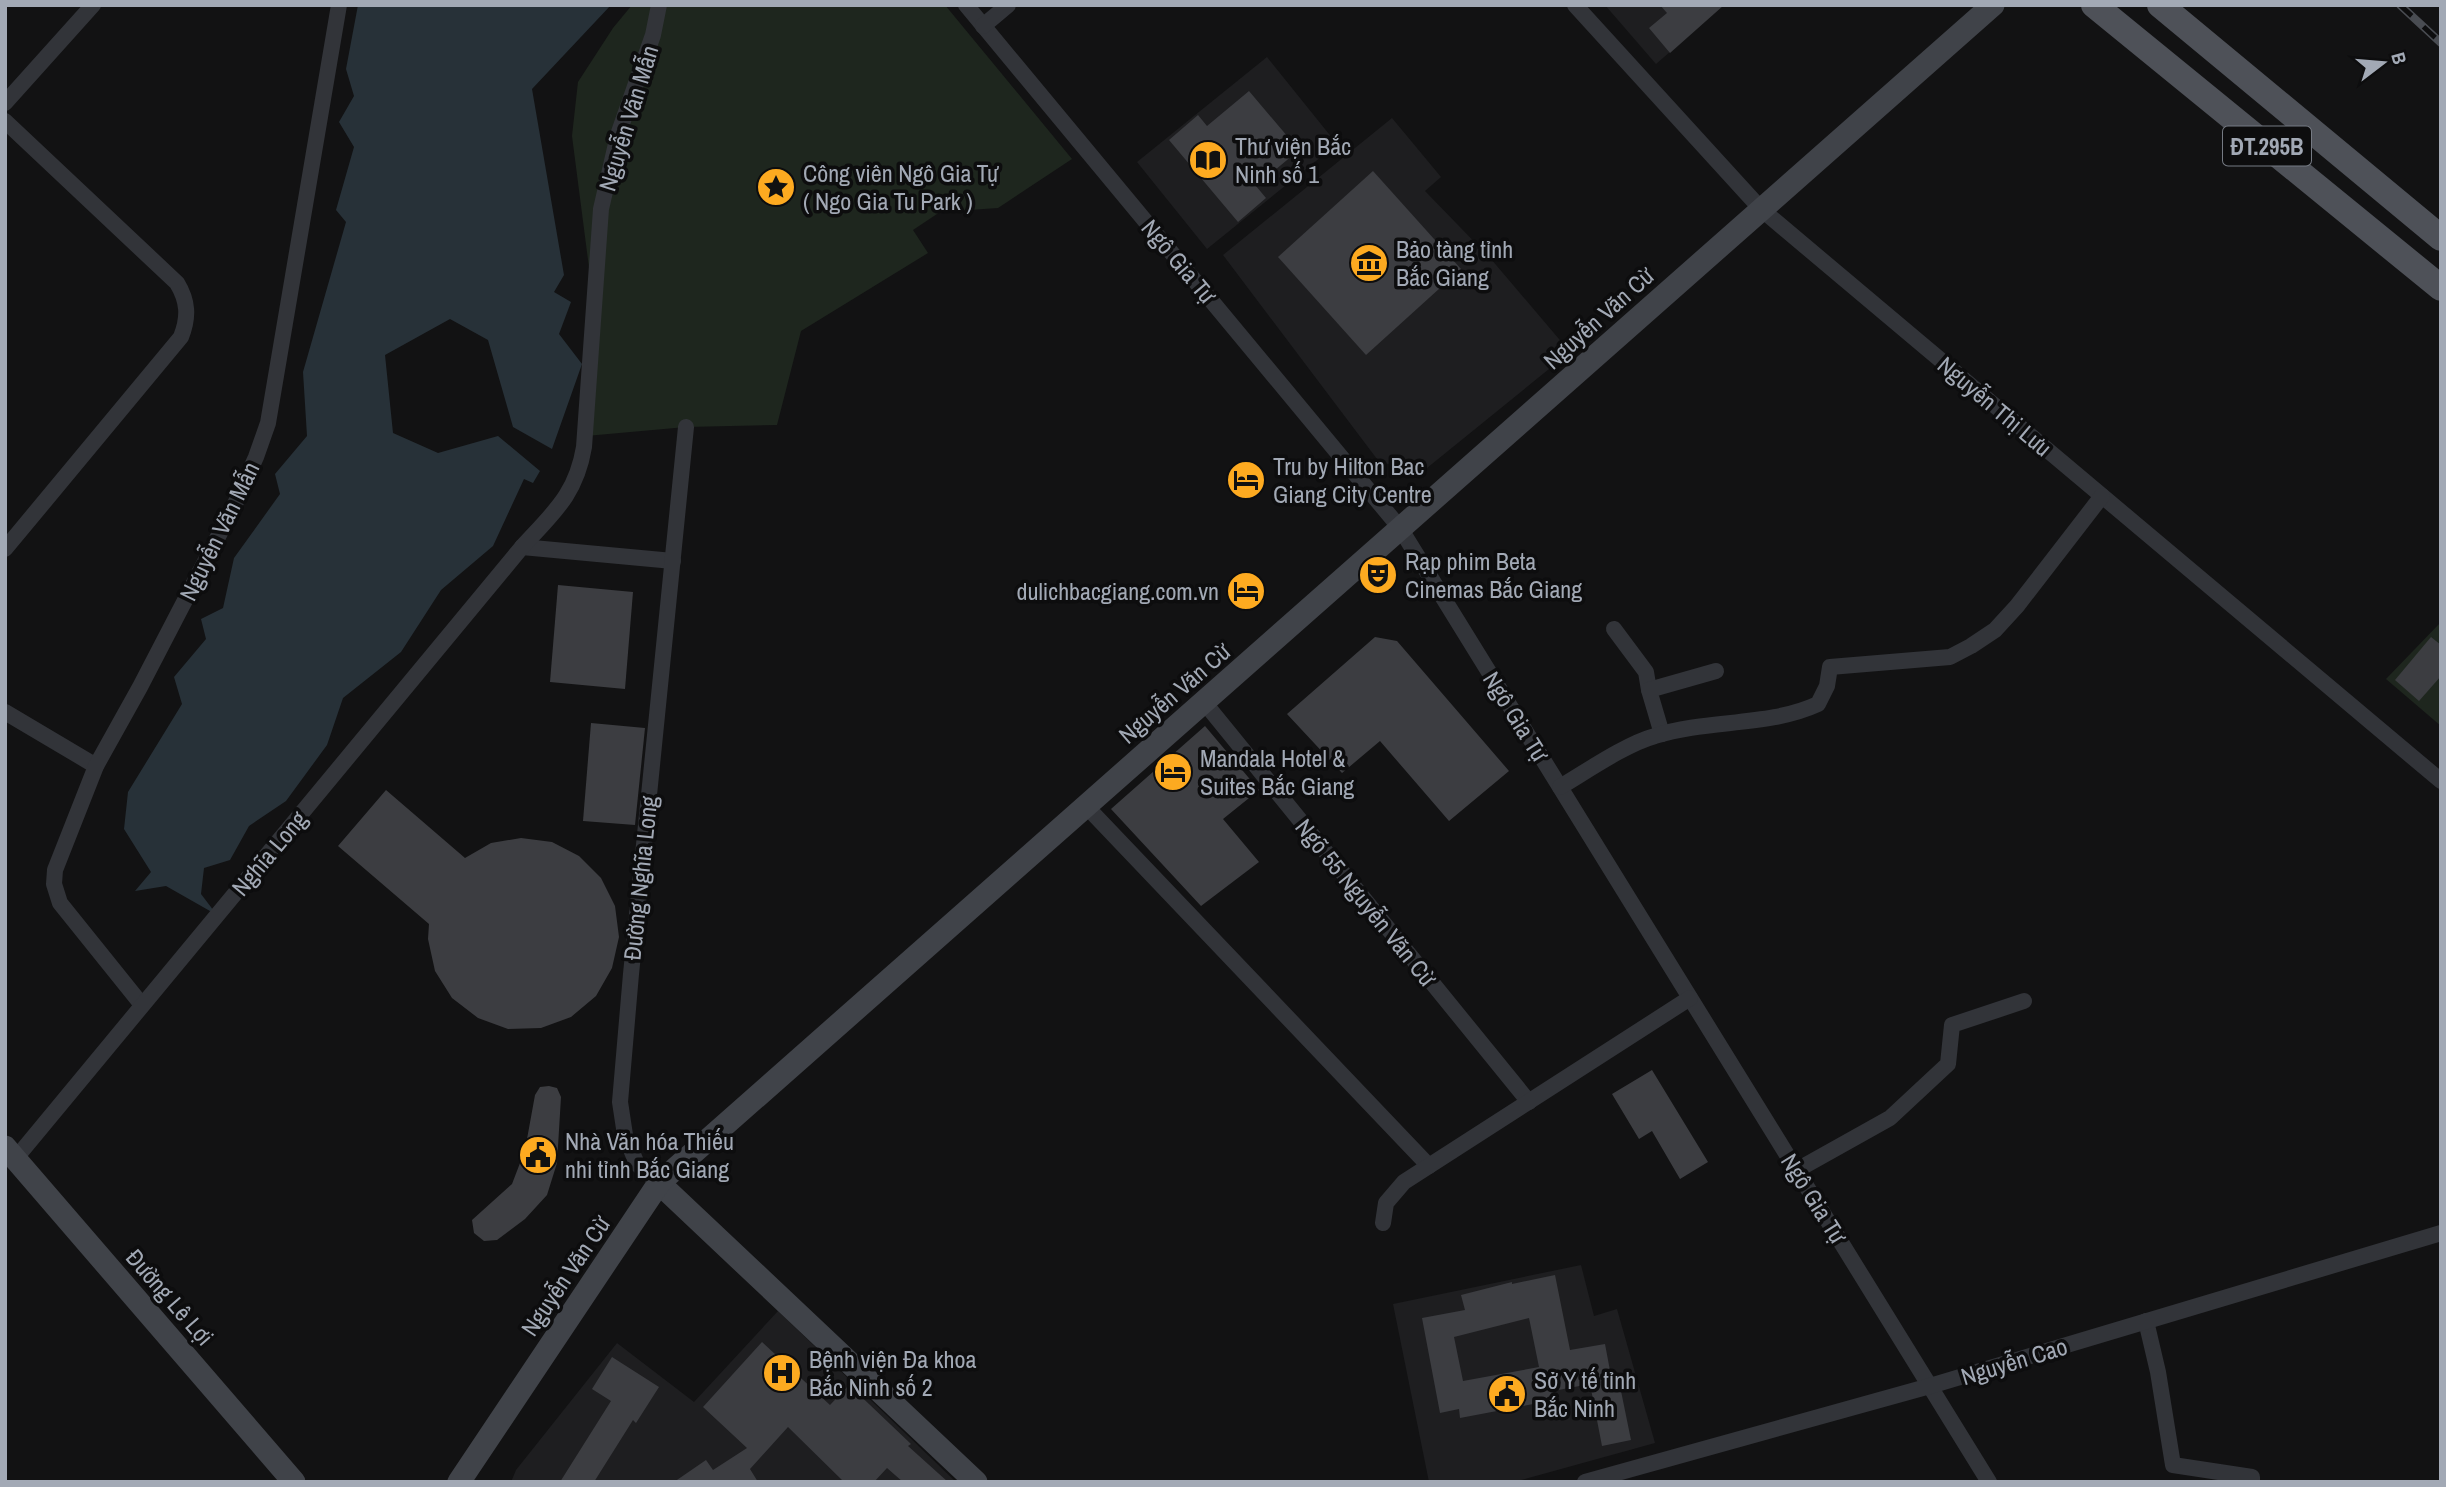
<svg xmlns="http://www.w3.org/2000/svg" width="2446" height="1487" viewBox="0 0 2446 1487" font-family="'Archivo Narrow',sans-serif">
<rect width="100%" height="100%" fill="#121213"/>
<g fill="#1e1e20">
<path d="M1605,5H1724L1656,64Z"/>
<path d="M1267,57L1337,144L1207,249L1137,162Z"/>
<path d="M1392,118L1441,177L1425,191L1491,259L1570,352L1427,468L1380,463L1223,255Z"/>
<path d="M1581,1265L1594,1316L1617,1309L1655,1443L1514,1482H1429L1393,1304Z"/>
<path d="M778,1311L956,1482H511L516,1470L617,1343L694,1402Z"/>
</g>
<g fill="#1e261e">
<path d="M632,5H945L1072,159L998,208L940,212L913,230L928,253L801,331L777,425L686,427L586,436L591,283L572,136L578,82L613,28Z"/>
<path d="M2441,622V726L2386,679Z"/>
</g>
<path fill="#273138" d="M358,5H611L532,89L564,275L554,292L571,302L559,334L582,364L552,449L513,427L488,340L450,319L385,355L393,433L438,453L498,436L540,471L533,483L524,479L493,546L441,590L401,652L343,698L327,745L286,801L249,826L230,860L204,868L201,894L217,915L166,886L135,891L151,872L124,829L128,792L182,704L174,677L206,639L201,619L223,608L234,558L280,494L275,474L307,436L303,372L346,222L336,210L354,147L339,122L354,96L346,69Z"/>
<g fill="#3c3d41" fill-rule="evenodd">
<path d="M1660,5H1724L1670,53L1649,28L1667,13Z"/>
<path d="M1249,91L1299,150L1256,186L1266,198L1238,222L1169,140L1198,115L1207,126Z"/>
<path d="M1373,171L1461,269L1366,355L1278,257Z"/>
<path d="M558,585L633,592L625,689L550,682Z"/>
<path d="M1375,637L1397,641L1509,771L1449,821L1380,741L1342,773L1287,714Z"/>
<path d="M2431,637L2441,645V676L2419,701L2395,680Z"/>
<path d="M591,723L645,728L635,825L583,821Z"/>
<path d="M1205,726L1259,790L1223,819L1259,862L1201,906L1111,809Z"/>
<path d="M386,790L465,858L491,843L521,838L552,842L579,856L601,878L615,906L619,937L612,968L596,996L571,1017L541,1028L508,1029L478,1018L452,998L435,971L428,939L429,924L338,846Z"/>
<path d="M1652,1070L1708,1162L1680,1179L1652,1131L1639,1139L1612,1094Z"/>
<path d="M549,1086L557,1088L561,1097L557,1163L547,1195L525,1219L497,1240L484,1241L474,1233L472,1220L512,1184L525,1150L535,1095L540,1087Z"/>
<path d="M1555,1275L1570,1350L1605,1344L1614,1392L1621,1391L1631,1440L1602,1446L1590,1384L1553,1391L1555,1400L1460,1418L1459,1409L1440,1413L1422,1318L1465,1310L1461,1295L1512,1282V1284ZM1529,1318L1539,1367L1463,1381L1454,1337Z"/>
<path d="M762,1342L830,1405L849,1385L911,1444L908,1446L948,1482H903L887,1468L874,1482H844L788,1427L750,1469L758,1482H674L706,1460L713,1470L747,1448L703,1407Z"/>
<path d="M612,1357L659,1387L636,1423L633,1420L594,1482H560L611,1401L592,1389Z"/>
</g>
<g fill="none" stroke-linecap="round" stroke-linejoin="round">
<g stroke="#323439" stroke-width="16">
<path d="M966,5L1400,528L1989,1482"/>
<path d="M1575,5L1761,209L2441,781"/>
<path d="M983,26L1008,5"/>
<path d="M5,103L93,5"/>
<path d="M5,121L177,283C188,301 189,317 181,337L5,549"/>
<path d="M522,547L673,561"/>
<path d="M1614,629L1646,672L1649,690"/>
<path d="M1204,702L1529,1102"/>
<path d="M5,712L96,766"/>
<path d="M1662,734L1649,690L1716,671"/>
<path d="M1560,787C1587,771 1626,744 1655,736C1708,719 1768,727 1818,704L1827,686L1830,667L1950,657L1971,646L1995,630L2017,606L2102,496"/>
<path d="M1086,806L1429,1166"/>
<path d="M142,1005L60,903L54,884L55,870L96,766L140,687L235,504L256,457L268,423L339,5"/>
<path d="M16,1158L522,547C553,513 576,495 584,447L601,209L618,135L653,35L659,5"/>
<path d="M1797,1170L1890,1118L1948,1064L1952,1025L2024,1001"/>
<path d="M659,1183L637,1164L625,1135L620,1102L631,974L686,427"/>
<path d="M1383,1223L1386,1203L1404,1182L1690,998"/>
<path d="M2146,1321L2158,1372L2173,1465L2252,1477V1482"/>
<path d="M1585,1482L1930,1386L2441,1233"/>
</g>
<g stroke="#404349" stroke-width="23">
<path d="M5,1147L294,1482"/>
<path d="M659,1183L976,1482"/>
<path d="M459,1482L659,1183L1993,5"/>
</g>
<g stroke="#4e5158" stroke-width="26">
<path d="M2094,5L2441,288"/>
<path d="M2160,5L2441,238"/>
</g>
<defs>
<path id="rail" d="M2400,5L2441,43"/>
</defs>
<use href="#rail" stroke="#494c52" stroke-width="8"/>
<use href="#rail" stroke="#0d0d0e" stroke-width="5" stroke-dasharray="16" stroke-linecap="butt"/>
</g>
<defs>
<symbol id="library-disc" viewBox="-11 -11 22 22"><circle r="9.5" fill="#fdaa20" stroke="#0d0d0e"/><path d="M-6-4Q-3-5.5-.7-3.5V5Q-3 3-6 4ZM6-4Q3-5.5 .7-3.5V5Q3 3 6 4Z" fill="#111"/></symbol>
<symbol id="sight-disc" viewBox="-11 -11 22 22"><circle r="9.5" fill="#fdaa20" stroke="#0d0d0e"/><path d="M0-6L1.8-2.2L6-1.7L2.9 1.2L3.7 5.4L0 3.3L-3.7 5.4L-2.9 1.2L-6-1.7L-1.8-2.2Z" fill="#111"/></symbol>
<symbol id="museum-disc" viewBox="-11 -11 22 22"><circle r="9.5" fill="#fdaa20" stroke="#0d0d0e"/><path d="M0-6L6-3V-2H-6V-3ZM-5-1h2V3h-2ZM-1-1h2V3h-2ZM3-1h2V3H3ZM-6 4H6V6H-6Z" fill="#111"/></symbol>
<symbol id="hotel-disc" viewBox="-11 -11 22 22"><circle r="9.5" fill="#fdaa20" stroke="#0d0d0e"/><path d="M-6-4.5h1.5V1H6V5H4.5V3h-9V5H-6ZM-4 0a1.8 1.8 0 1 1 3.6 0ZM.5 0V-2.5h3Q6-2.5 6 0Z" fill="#111"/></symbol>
<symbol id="theatre-disc" viewBox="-11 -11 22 22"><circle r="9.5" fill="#fdaa20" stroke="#0d0d0e"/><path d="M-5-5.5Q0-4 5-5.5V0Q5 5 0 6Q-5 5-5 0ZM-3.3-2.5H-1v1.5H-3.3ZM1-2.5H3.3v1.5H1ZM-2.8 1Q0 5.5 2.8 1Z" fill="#111"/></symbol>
<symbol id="civic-disc" viewBox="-11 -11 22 22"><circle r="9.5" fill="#fdaa20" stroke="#0d0d0e"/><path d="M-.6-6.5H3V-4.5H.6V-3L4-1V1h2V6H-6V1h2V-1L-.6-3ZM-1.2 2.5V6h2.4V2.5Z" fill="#111"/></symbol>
<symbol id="hospital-disc" viewBox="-11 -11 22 22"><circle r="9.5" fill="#fdaa20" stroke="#0d0d0e"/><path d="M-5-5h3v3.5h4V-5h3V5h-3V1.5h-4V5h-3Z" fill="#111"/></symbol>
</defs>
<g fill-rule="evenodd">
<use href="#library-disc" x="1186" y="138" width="44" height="44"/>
<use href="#sight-disc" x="754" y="165" width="44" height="44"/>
<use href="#museum-disc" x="1347" y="241" width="44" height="44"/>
<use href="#hotel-disc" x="1224" y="458" width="44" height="44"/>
<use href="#theatre-disc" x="1356" y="553" width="44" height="44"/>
<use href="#hotel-disc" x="1224" y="569" width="44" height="44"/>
<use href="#hotel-disc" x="1151" y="750" width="44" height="44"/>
<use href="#civic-disc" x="516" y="1133" width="44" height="44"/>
<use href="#hospital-disc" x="760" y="1351" width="44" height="44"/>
<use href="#civic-disc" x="1485" y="1372" width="44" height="44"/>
</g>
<g text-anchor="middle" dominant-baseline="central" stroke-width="7" stroke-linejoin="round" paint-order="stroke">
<rect fill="#0d0d0e" stroke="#757a83" stroke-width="2" x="2223" y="126.5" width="88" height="39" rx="5"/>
<g font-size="23" font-weight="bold" fill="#a2a9b5">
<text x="2267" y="146">ĐT.295B</text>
</g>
<g font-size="24" fill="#a2a9b5" stroke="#0d0d0e">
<text transform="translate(628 118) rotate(-73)">Nguyễn Văn Mẫn</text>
<text transform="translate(1179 261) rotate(50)">Ngô Gia Tự</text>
<text transform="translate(1598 318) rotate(-42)">Nguyễn Văn Cừ</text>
<text transform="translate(1995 406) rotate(40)">Nguyễn Thị Lưu</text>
<text transform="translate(219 531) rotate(-64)">Nguyễn Văn Mẫn</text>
<text transform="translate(1174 693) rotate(-41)">Nguyễn Văn Cừ</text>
<text transform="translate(1516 716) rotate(58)">Ngô Gia Tự</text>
<text transform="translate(269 853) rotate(-50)">Nghĩa Long</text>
<text transform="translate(640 878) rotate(-84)">Đường Nghĩa Long</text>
<text transform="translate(1366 902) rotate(51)">Ngõ 55 Nguyễn Văn Cừ</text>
<text transform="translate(1814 1198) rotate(58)">Ngô Gia Tự</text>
<text transform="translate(565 1276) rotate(-56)">Nguyễn Văn Cừ</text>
<text transform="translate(170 1297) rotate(49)">Đường Lê Lợi</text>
<text transform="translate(2014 1361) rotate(-17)">Nguyễn Cao</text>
</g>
<g font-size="24" fill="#a2a9b5" stroke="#0d0d0e" text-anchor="start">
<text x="1235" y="146">Thư viện Bắc<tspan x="1235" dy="28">Ninh số 1</tspan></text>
<text x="803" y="173">Công viên Ngô Gia Tự<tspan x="803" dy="28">( Ngo Gia Tu Park )</tspan></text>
<text x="1396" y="249">Bảo tàng tỉnh<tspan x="1396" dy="28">Bắc Giang</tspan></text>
<text x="1273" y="466">Tru by Hilton Bac<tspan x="1273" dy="28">Giang City Centre</tspan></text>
<text x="1405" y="561">Rạp phim Beta<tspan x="1405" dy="28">Cinemas Bắc Giang</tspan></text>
<text x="1219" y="591" text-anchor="end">dulichbacgiang.com.vn</text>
<text x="1200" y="758">Mandala Hotel &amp;<tspan x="1200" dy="28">Suites Bắc Giang</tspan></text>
<text x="565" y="1141">Nhà Văn hóa Thiếu<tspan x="565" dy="28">nhi tỉnh Bắc Giang</tspan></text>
<text x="809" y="1359">Bệnh viện Đa khoa<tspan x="809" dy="28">Bắc Ninh số 2</tspan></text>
<text x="1534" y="1380">Sở Y tế tỉnh<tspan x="1534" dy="28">Bắc Ninh</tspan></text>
</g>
</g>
<rect width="2446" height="1487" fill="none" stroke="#a2a9b5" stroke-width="14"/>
<g transform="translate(2383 63) rotate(74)" stroke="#0d0d0e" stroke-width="5" paint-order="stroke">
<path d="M0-5L12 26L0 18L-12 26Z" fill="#a2a9b5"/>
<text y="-10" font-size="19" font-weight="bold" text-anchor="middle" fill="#a2a9b5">B</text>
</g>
</svg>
